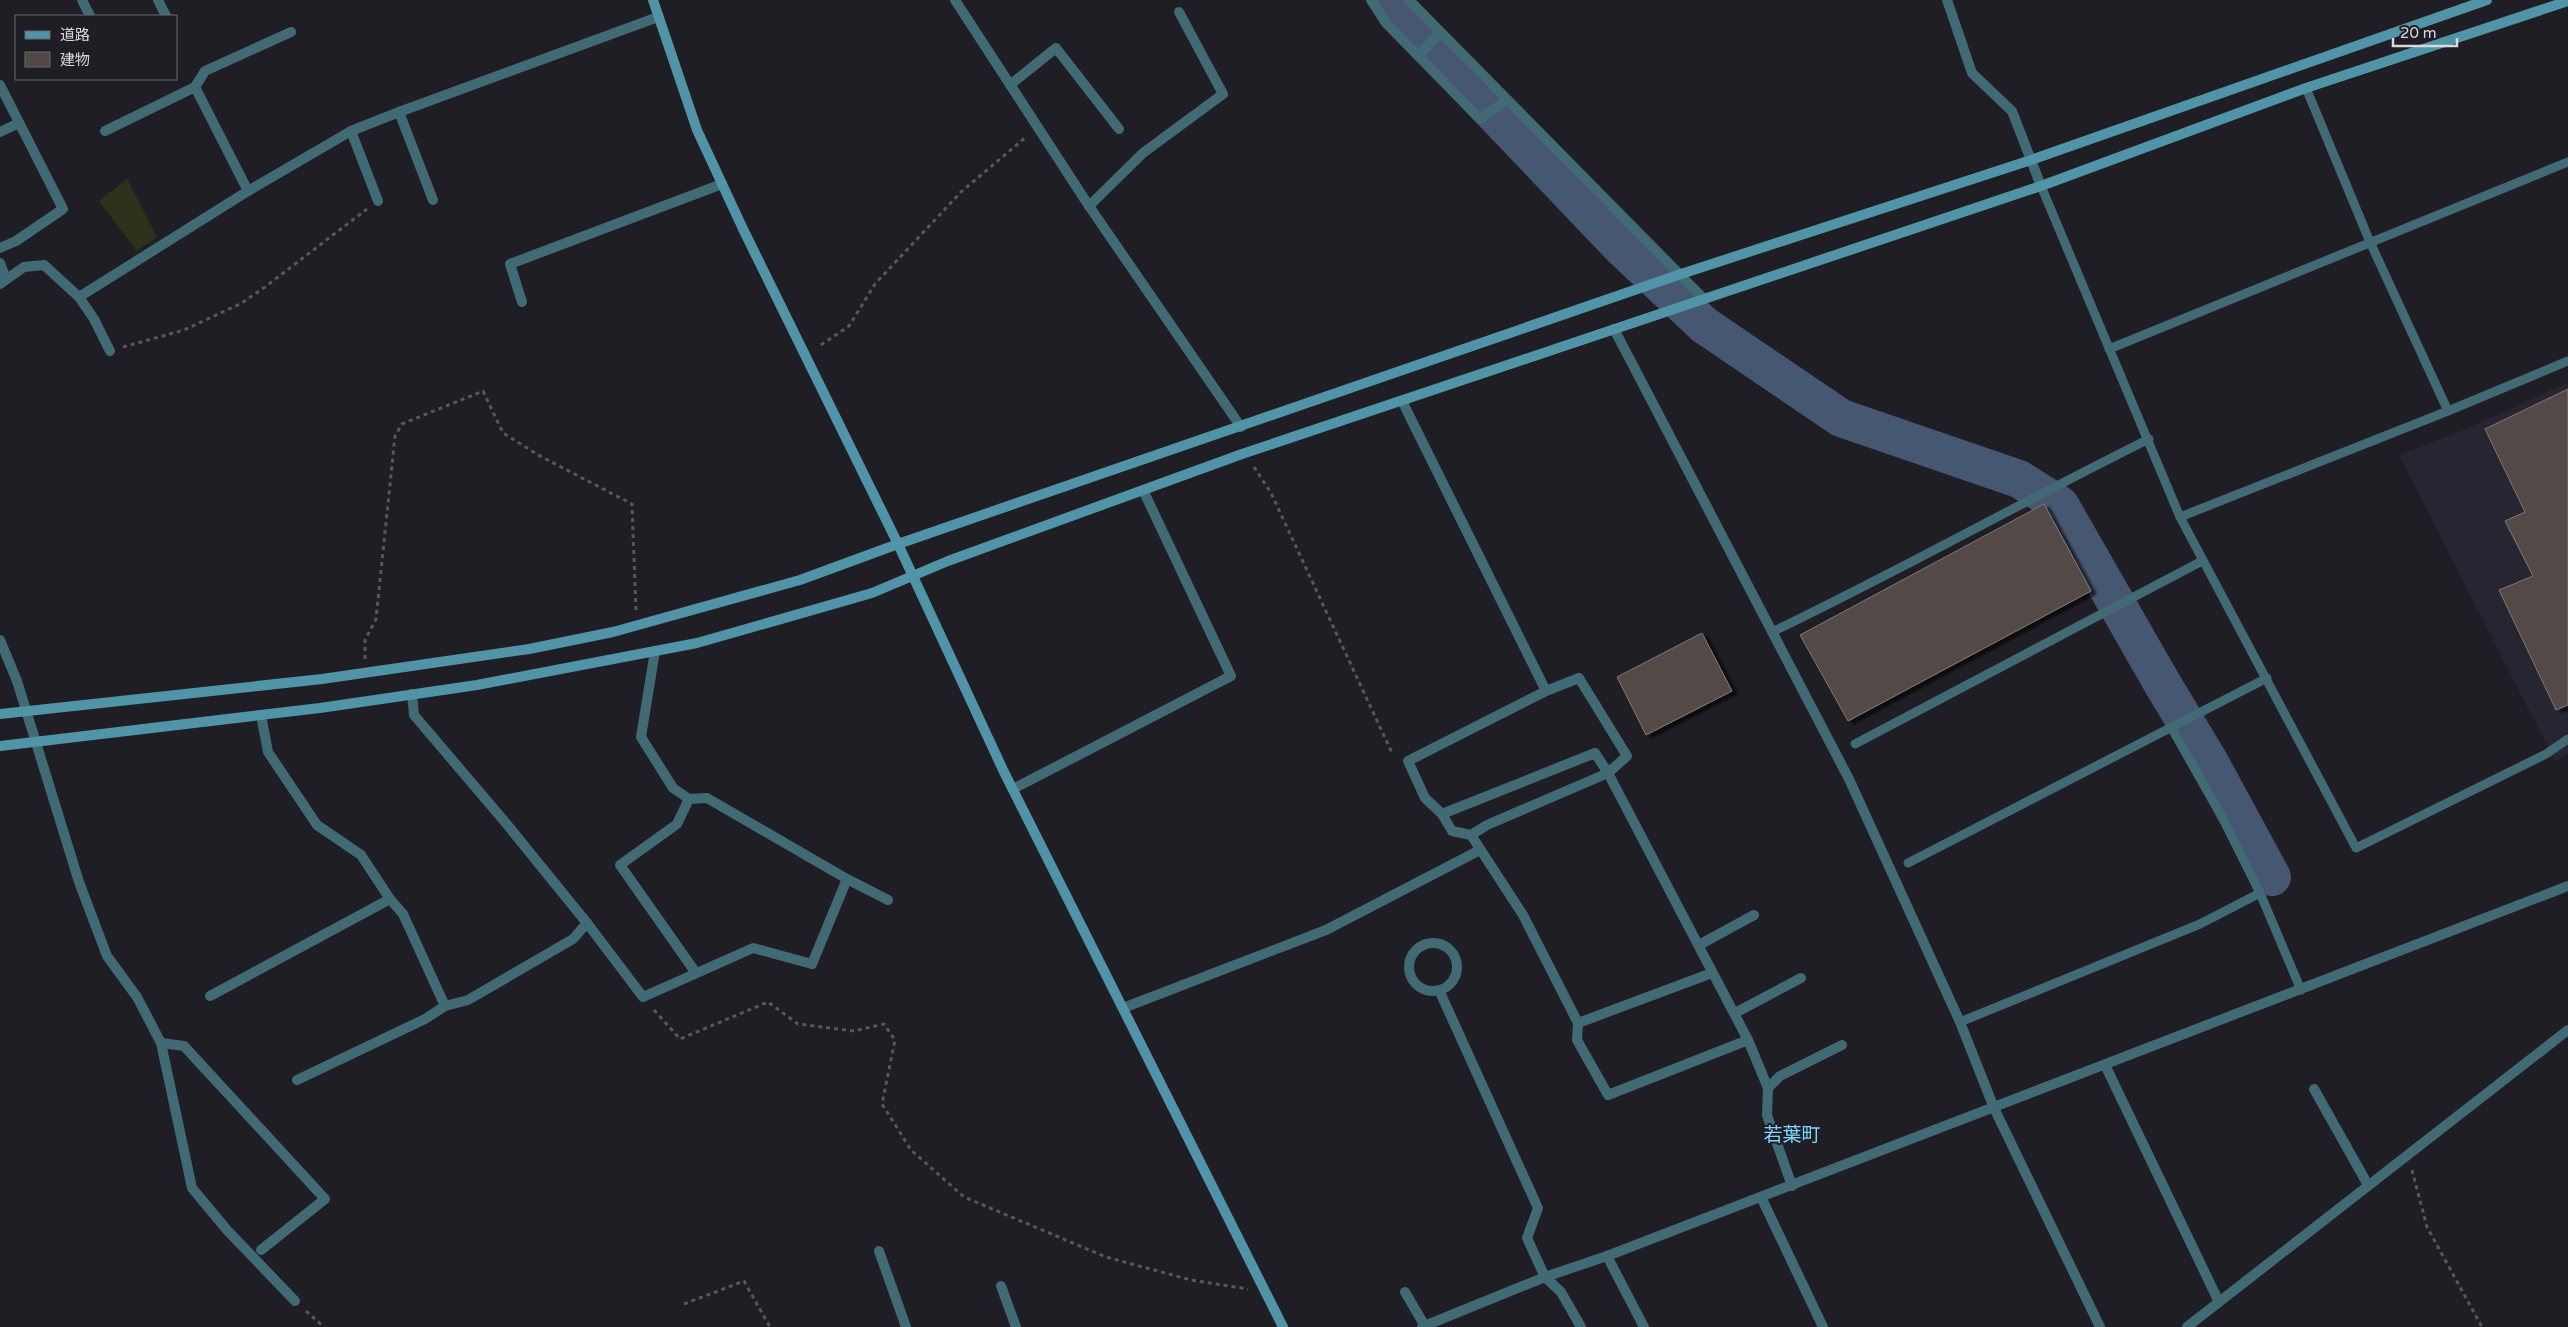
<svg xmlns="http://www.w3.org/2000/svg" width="2568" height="1327" viewBox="0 0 2568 1327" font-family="'Varela Round','Noto Sans JP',sans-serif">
<defs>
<filter id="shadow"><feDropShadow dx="5.5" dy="3" stdDeviation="1" flood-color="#0009"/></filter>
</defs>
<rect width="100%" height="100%" fill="#1f1e25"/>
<path fill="#272532" d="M2568,382V755L2555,761L2399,455L2469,428Z"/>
<path fill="#2f321b" d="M127,179L157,237L137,251L99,201Z"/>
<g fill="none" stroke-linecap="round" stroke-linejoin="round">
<path stroke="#465771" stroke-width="38" d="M1389,0L1398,13L1622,248L1704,325L1841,418L2019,479L2060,505L2162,683L2209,761L2272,877"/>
</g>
<g fill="#524846" stroke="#837875" filter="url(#shadow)">
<path d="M2568,389V705L2556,710L2499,590L2533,576L2505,521L2525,512L2485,429Z"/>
<path d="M2044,504L2091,591L1848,721L1800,635Z"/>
<path d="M1702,633L1732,691L1646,735L1617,677Z"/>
</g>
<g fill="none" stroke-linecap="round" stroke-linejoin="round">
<g stroke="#58575d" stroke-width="3" stroke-dasharray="4 4" stroke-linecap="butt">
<path d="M821,345L849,326L875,284L961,192L1026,137"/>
<path d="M123,347L184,330L242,303L265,287L367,209"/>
<path d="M1254,467L1271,493L1393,755"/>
<path d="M365,659V640L376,619L395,436L402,424L483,391L503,433L540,456L632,504L636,611"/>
<path d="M654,1010L680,1039L768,1002L798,1024L854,1031L884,1024L895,1040L882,1104L911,1150L964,1197L1106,1257L1191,1280L1248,1289"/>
<path d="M2412,1170L2427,1227L2482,1327"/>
<path d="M684,1304L744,1281L770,1327"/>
<path d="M306,1311L324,1327"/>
</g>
<g stroke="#416a75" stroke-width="9">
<path d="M2306,88L2370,242L2448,411"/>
<path d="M2041,186L2180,517L2356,848L2546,754L2568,739"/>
<path d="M2109,349L2568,162"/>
<path d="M2180,517L2448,411L2568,361"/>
<path d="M1772,632C1899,571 2022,502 2149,439"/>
<path d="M2171,727L2223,819L2260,893L2301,990"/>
<path d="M1855,744L2202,561"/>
<path d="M1908,863L2267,678"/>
<path d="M1960,1022L2200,924L2260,893"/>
</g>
<g stroke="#416a75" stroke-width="10">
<path d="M82,0L90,16"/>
<path d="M158,0L166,16"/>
<path d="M955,0L1089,206L1241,427"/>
<path d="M1371,0L1386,23L1480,119L1506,101"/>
<path d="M1409,0L1704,299"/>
<path d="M1947,0L1972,73L2012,111L2041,186"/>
<path d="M1418,56L1440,33"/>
<path d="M0,85L63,209L16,241L0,248"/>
<path d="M1010,85L1056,48L1119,129"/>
<path d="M195,87L248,191"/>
<path d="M105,131L195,87L205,71L291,32"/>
<path d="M351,131L378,201"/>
<path d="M0,132L19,123"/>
<path d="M433,200L399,112L658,17"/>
<path d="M1089,206L1143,153L1223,94L1179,12"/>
<path d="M0,263L6,279"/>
<path d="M0,284L24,267L44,265L79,297L94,319L110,351"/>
<path d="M79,297L248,191L351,131L399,112"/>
<path d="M522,302L510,264L722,184"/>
<path d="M1614,329L1849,779L1960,1022L1994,1108L2100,1327"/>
<path d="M1402,401L1546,691L1579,678L1627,756L1608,773L1748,1040L1768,1088L1767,1115L1792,1186"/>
<path d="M0,640L17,681L79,882L107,956L137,997L161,1043L192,1188L227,1230L295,1301"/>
<path d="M655,651L641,737L673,788L689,799L707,798L847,879"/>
<path d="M412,694L414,715L505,822L587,923"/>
<path d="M261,715L268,752L317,825L361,855L390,899L403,914L445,1006L468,1000L573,939L587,923L643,997L753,948L812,964L847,879L888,900"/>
<path d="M1013,789L1231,676L1143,490"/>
<path d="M689,799L677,824L620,865L696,973"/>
<path d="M1442,814L1425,798L1408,761L1546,691"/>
<path d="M1471,835L1452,831L1442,814L1595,753L1608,773L1487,825L1471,835L1523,915L1578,1023"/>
<circle cx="1433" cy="967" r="24"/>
<path d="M1699,945L1754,915"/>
<path d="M1712,973L1578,1023L1577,1040L1608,1095L1748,1040"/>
<path d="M1439,990L1538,1208L1527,1238L1545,1277L1561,1292L1581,1327"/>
<path d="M210,996L390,899"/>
<path d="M1123,1008L1326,930L1480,850"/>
<path d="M1735,1013L1801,978"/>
<path d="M161,1043L184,1046L325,1199L261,1250"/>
<path d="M2105,1065L2219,1302"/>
<path d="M297,1080L425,1019L445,1006"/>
<path d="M1768,1088L1780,1076L1842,1045"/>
<path d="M2314,1089L2368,1185"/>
<path d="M1761,1197L1823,1327"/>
<path d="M879,1251L906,1327"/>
<path d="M1607,1256L1644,1327"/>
<path d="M1001,1286L1016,1327"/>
<path d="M1405,1292L1425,1326"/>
<path d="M1422,1327L1545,1277L1607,1256L2568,886"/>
<path d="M2187,1327L2568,1030"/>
</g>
<g stroke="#5194a7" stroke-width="10">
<path d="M653,0L697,130L743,229L898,544L1004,772L1283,1327"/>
<path d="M0,714L322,679L529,649L613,632L800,580L898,544L1678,275L2031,160L2487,0"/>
<path d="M0,746L320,708L477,685L697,643L872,593L948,561L1242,454L2041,186L2306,88L2568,1"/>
</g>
</g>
<g text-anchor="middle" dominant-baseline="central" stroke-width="4" stroke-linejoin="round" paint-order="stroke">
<g font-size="19" fill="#7dd7fb" stroke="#1f1e25">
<text x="1792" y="1135">若葉町</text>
</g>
</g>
<rect x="15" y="15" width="162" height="65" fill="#1f1e25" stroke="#69686e"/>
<rect x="25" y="31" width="25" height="8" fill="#5194a7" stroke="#69686e"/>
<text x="60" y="40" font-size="15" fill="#d7d7dc">道路</text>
<rect x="25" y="52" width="25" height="15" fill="#524846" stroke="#69686e"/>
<text x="60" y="65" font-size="15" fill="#d7d7dc">建物</text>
<path d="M2393 38v8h64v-8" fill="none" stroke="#d7d7dc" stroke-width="2.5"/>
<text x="2400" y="38" font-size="15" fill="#d7d7dc" stroke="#1f1e25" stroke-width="4" paint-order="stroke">20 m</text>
</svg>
